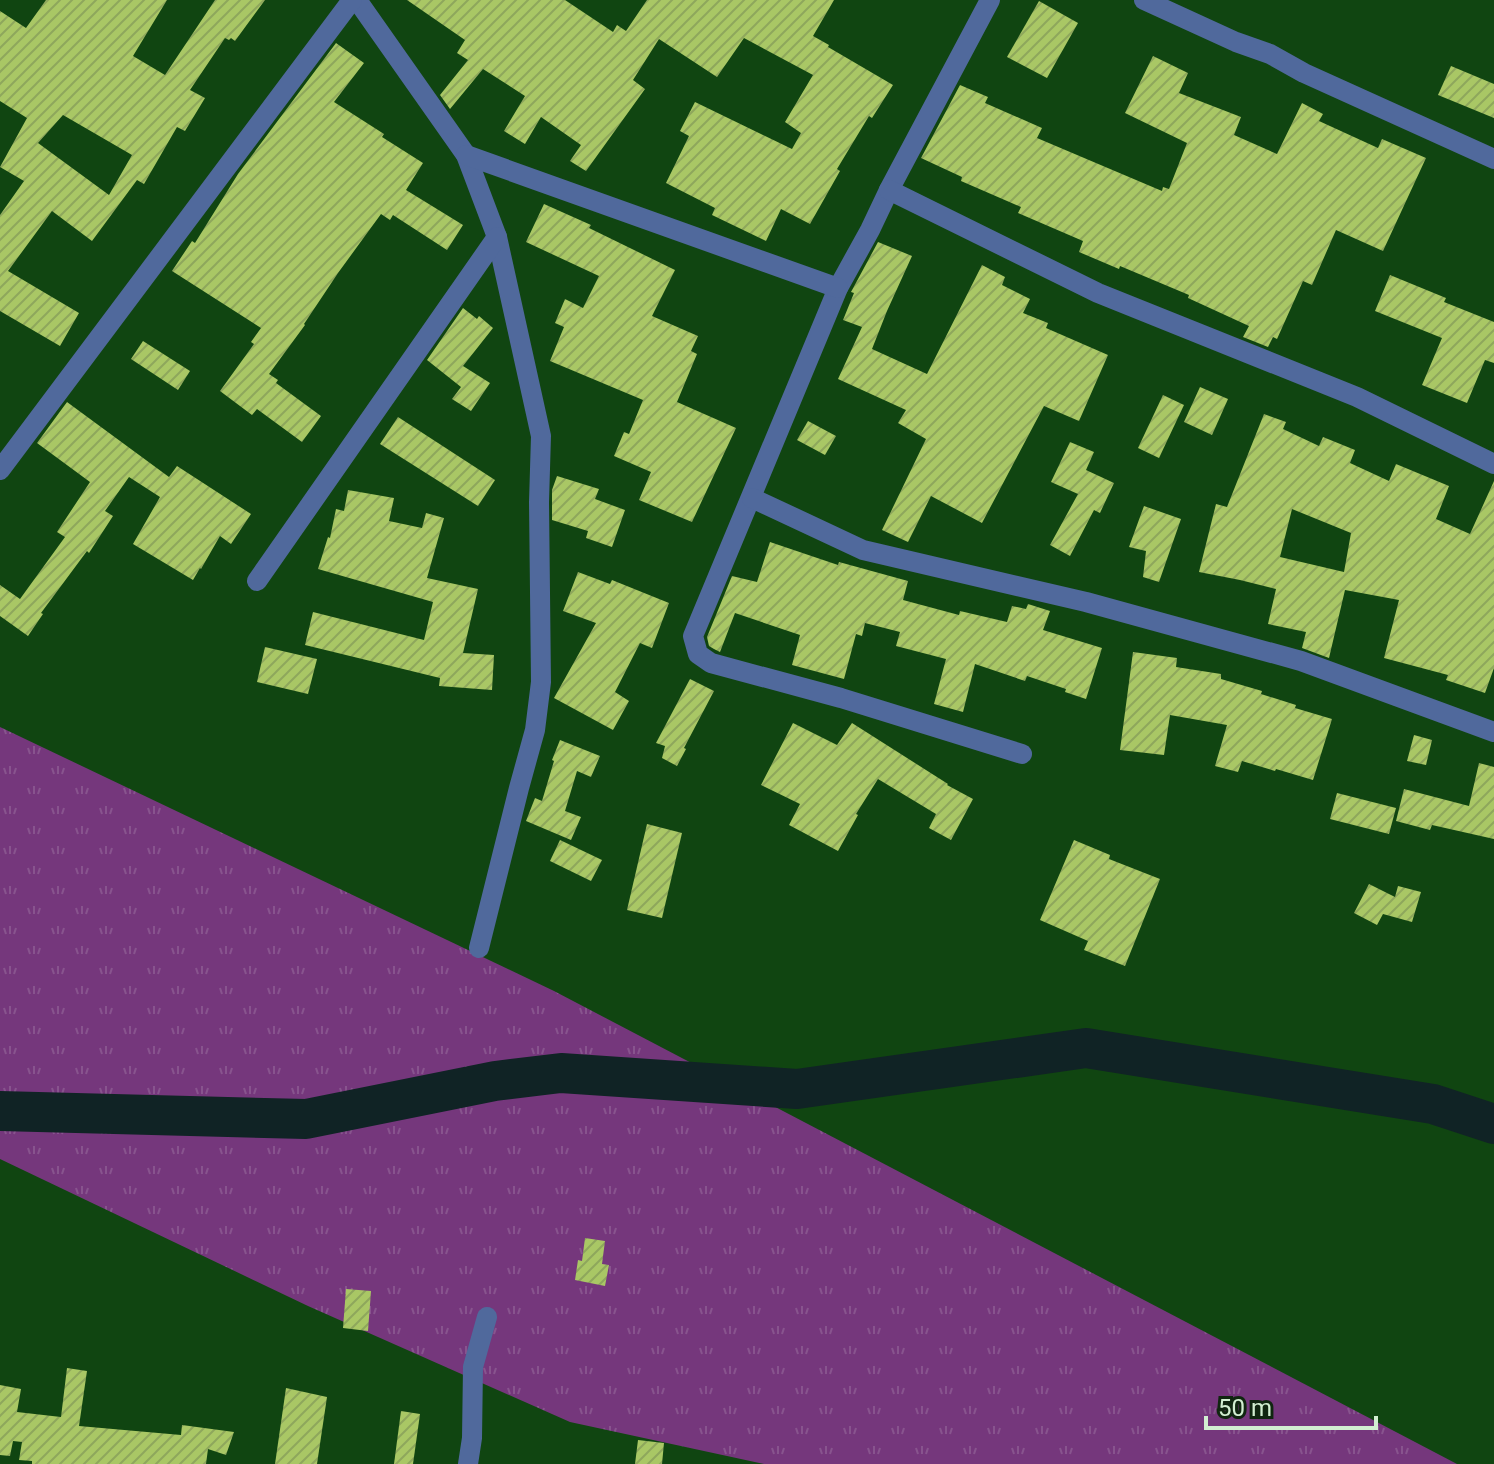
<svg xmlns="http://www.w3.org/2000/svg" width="1494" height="1464" viewBox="0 0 1494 1464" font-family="Roboto,sans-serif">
<defs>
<pattern id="grass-tufts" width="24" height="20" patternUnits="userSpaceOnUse" patternTransform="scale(2)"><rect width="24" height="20" fill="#75377c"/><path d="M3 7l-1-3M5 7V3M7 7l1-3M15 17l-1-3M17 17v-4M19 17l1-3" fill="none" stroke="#88548e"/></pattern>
<pattern id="building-hatch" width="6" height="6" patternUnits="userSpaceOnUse" patternTransform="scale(2)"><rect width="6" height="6" fill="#a9c765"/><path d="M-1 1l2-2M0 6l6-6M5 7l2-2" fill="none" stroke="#8ea75c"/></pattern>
</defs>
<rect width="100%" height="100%" fill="#104511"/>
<path fill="url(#grass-tufts)" d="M0,727L554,991L1457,1464H764L570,1422L308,1306L0,1159Z"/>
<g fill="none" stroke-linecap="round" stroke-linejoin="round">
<path stroke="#102325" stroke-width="40" d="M0,1111L306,1119L495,1081L561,1073L797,1089L1086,1048L1433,1104L1494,1124"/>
</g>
<g fill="url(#building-hatch)" fill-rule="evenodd">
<path d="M46,0H167L133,56L165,75L215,0H265L235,41L231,38L229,40L225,38L190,90L205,98L185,131L177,127L144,184L137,180L92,241L52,211L8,271L79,313L60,346L0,311V215L24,181L0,167L27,118L0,101V11L26,28ZM63,115L132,155L109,195L38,143Z"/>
<path d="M407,0H565L613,32L617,25L626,31L647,0H834L813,36L829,45L828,47L893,85L872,118L869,116L837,169L840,171L810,224L781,209L766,241L712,215L715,208L666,183L689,136L680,131L695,102L792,149L801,133L785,122L813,75L744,38L717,77L659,39L633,80L645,89L586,171L570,161L581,145L541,117L525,144L504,131L525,96L483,69L450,109L440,95L468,60L457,53L465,40Z"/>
<path d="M1039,1L1078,23L1047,78L1007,57Z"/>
<path d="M336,43L364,63L334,102L384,134L382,137L423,163L406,190L463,225L447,250L393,215L390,220L381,214L338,273L304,324L305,325L269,374L278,380L276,383L321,416L302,442L257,409L252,415L220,391L254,344L251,342L261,328L172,271L192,241L195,243L238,174Z"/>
<path d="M1153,56L1188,73L1179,93L1241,117L1234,135L1277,154L1302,103L1323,114L1319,121L1378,148L1382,139L1426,158L1383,251L1336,230L1312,285L1303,281L1277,339L1273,337L1268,347L1243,337L1249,326L1188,298L1189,295L1120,266L1119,269L1079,252L1083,241L1018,213L1021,207L961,181L962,177L921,158L960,85L988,97L985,103L1042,128L1037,138L1162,191L1163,187L1169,189L1187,143L1125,113Z"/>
<path d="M1451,66L1494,84V118L1438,95Z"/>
<path d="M544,204L591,225L589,228L675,270L652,316L698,336L691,351L697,354L677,402L736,428L692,522L639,500L651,472L614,456L624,432L629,434L643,400L550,361L564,327L555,323L565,299L583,308L599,276L526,242Z"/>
<path d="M878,242L912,256L887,311L872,349L927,374L982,265L1005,277L1002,285L1030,299L1023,313L1048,323L1046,328L1108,355L1079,421L1044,406L982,523L931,496L908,542L882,530L926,439L898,423L906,410L838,379L862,327L843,320L854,293L851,292Z"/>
<path d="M1390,275L1446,298L1444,302L1494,322V363L1485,360L1467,403L1422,385L1442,338L1375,311Z"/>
<path d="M463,308L477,319L479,316L493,328L463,366L490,383L471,411L452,399L461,387L427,360Z"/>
<path d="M143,341L190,371L178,390L131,359Z"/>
<path d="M1200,387L1228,399L1212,435L1184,422Z"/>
<path d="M1163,395L1184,405L1159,458L1138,448Z"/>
<path d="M67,402L169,477L177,466L251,514L231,544L220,536L201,569L200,568L193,580L133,544L160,497L129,477L105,511L113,516L89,553L87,551L41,613L43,614L28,636L0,616V585L20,599L65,537L57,532L90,482L37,443Z"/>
<path d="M1264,414L1286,422L1283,429L1319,446L1323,437L1355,450L1350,463L1389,481L1396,464L1449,486L1436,519L1470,534L1494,481V668L1485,693L1446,680L1448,675L1384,658L1399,600L1345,590L1329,658L1302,648L1306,632L1268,624L1276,589L1240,580L1199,572L1216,504L1227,507ZM1292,509L1351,533L1344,572L1280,557Z"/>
<path d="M398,417L495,480L478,506L380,444Z"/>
<path d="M808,421L836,436L825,455L797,440Z"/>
<path d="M1070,442L1094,452L1086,470L1114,483L1100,513L1094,510L1070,556L1050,545L1078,494L1051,482Z"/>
<path d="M557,476L599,489L595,499L625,510L612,547L586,538L588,531L552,520V490Z"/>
<path d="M348,490L394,498L389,521L422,528L426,513L444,518L427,578L478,589L463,653L494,655L492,690L439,686L440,678L305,645L313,612L424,640L433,602L318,569L328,537L330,538L336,509L344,511Z"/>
<path d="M1144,506L1181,519L1159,582L1143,577L1146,551L1129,547Z"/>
<path d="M770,542L838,565L839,562L908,581L903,600L959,615L960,611L1007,622L1012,606L1026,609L1028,604L1050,611L1043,630L1102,648L1086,699L1065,692L1066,689L1027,676L1025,681L975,664L963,712L934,704L946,659L896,646L900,632L865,623L862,636L856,634L844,679L792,665L800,635L735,613L720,652L714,649L709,646L707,637L732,576L757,582Z"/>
<path d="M578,572L610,584L612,580L669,603L652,648L640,643L615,692L629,701L613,730L554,698L596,623L563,611Z"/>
<path d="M265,647L317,659L308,694L257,682Z"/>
<path d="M1133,652L1177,658L1176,667L1221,674V679L1262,691L1261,694L1296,705L1295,708L1332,719L1313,780L1276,769L1275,771L1242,761L1238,772L1215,766L1227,725L1170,715L1164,755L1120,750Z"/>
<path d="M690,679L714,691L684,748L686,749L677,766L662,758L665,746L656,743Z"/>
<path d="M793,723L837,745L852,723L948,784L947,785L973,799L951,840L929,828L936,814L878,779L856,814L858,815L838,851L789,825L800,804L761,785Z"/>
<path d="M1414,735L1432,740L1426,765L1407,761Z"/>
<path d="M560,740L600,756L591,777L577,771L565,811L581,817L571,840L526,821L535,798L542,801L554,761L552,760Z"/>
<path d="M1479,763L1494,767V839L1432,825L1430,830L1396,821L1404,789L1469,806Z"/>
<path d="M1337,793L1396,808L1389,834L1330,819Z"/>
<path d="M647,824L682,833L662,918L627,910Z"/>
<path d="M560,840L602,860L591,881L550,861Z"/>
<path d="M1074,840L1110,855L1109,859L1160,879L1125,966L1084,950L1088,941L1040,920Z"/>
<path d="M1369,884L1395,897L1398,886L1421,892L1412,922L1383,914L1377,925L1354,913Z"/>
<path d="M585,1238L605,1241L602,1264L609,1265L605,1286L575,1280L578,1260L582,1261Z"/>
<path d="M346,1289L371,1291L368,1331L343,1328Z"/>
<path d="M67,1368L87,1371L79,1426L181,1435L182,1425L234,1432L226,1455L208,1449L206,1464H32V1461L19,1460L22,1442L13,1441L10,1456L0,1455V1385L21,1389L17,1412L61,1417Z"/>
<path d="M286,1388L327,1397L317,1464H275Z"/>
<path d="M401,1411L420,1414L413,1464H394Z"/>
<path d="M638,1440L664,1443L662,1464H635Z"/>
</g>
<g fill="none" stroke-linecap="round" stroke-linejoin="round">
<g stroke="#50699c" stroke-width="20">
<path d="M357,0L466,155L497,237L541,436L539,502L541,682L535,730L519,788L479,948"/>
<path d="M990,0L889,190L870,230L838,288L693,636L698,654L711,663L841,698L1022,754"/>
<path d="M1144,0L1236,42L1270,54L1304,73L1494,159"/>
<path d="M466,155L838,288"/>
<path d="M889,190L1098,293L1357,397L1494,464"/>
<path d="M0,470L352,0"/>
<path d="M752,498L863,550L1086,602L1301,661L1494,732"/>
<path d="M257,581L497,237"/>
<path d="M468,1464L472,1438L473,1367L487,1317"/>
</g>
</g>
<path d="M1206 1416v12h170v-12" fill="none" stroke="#d2eed1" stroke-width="4"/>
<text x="1218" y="1416" font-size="24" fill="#d2eed1" stroke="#102610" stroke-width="6" paint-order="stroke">50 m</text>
</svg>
